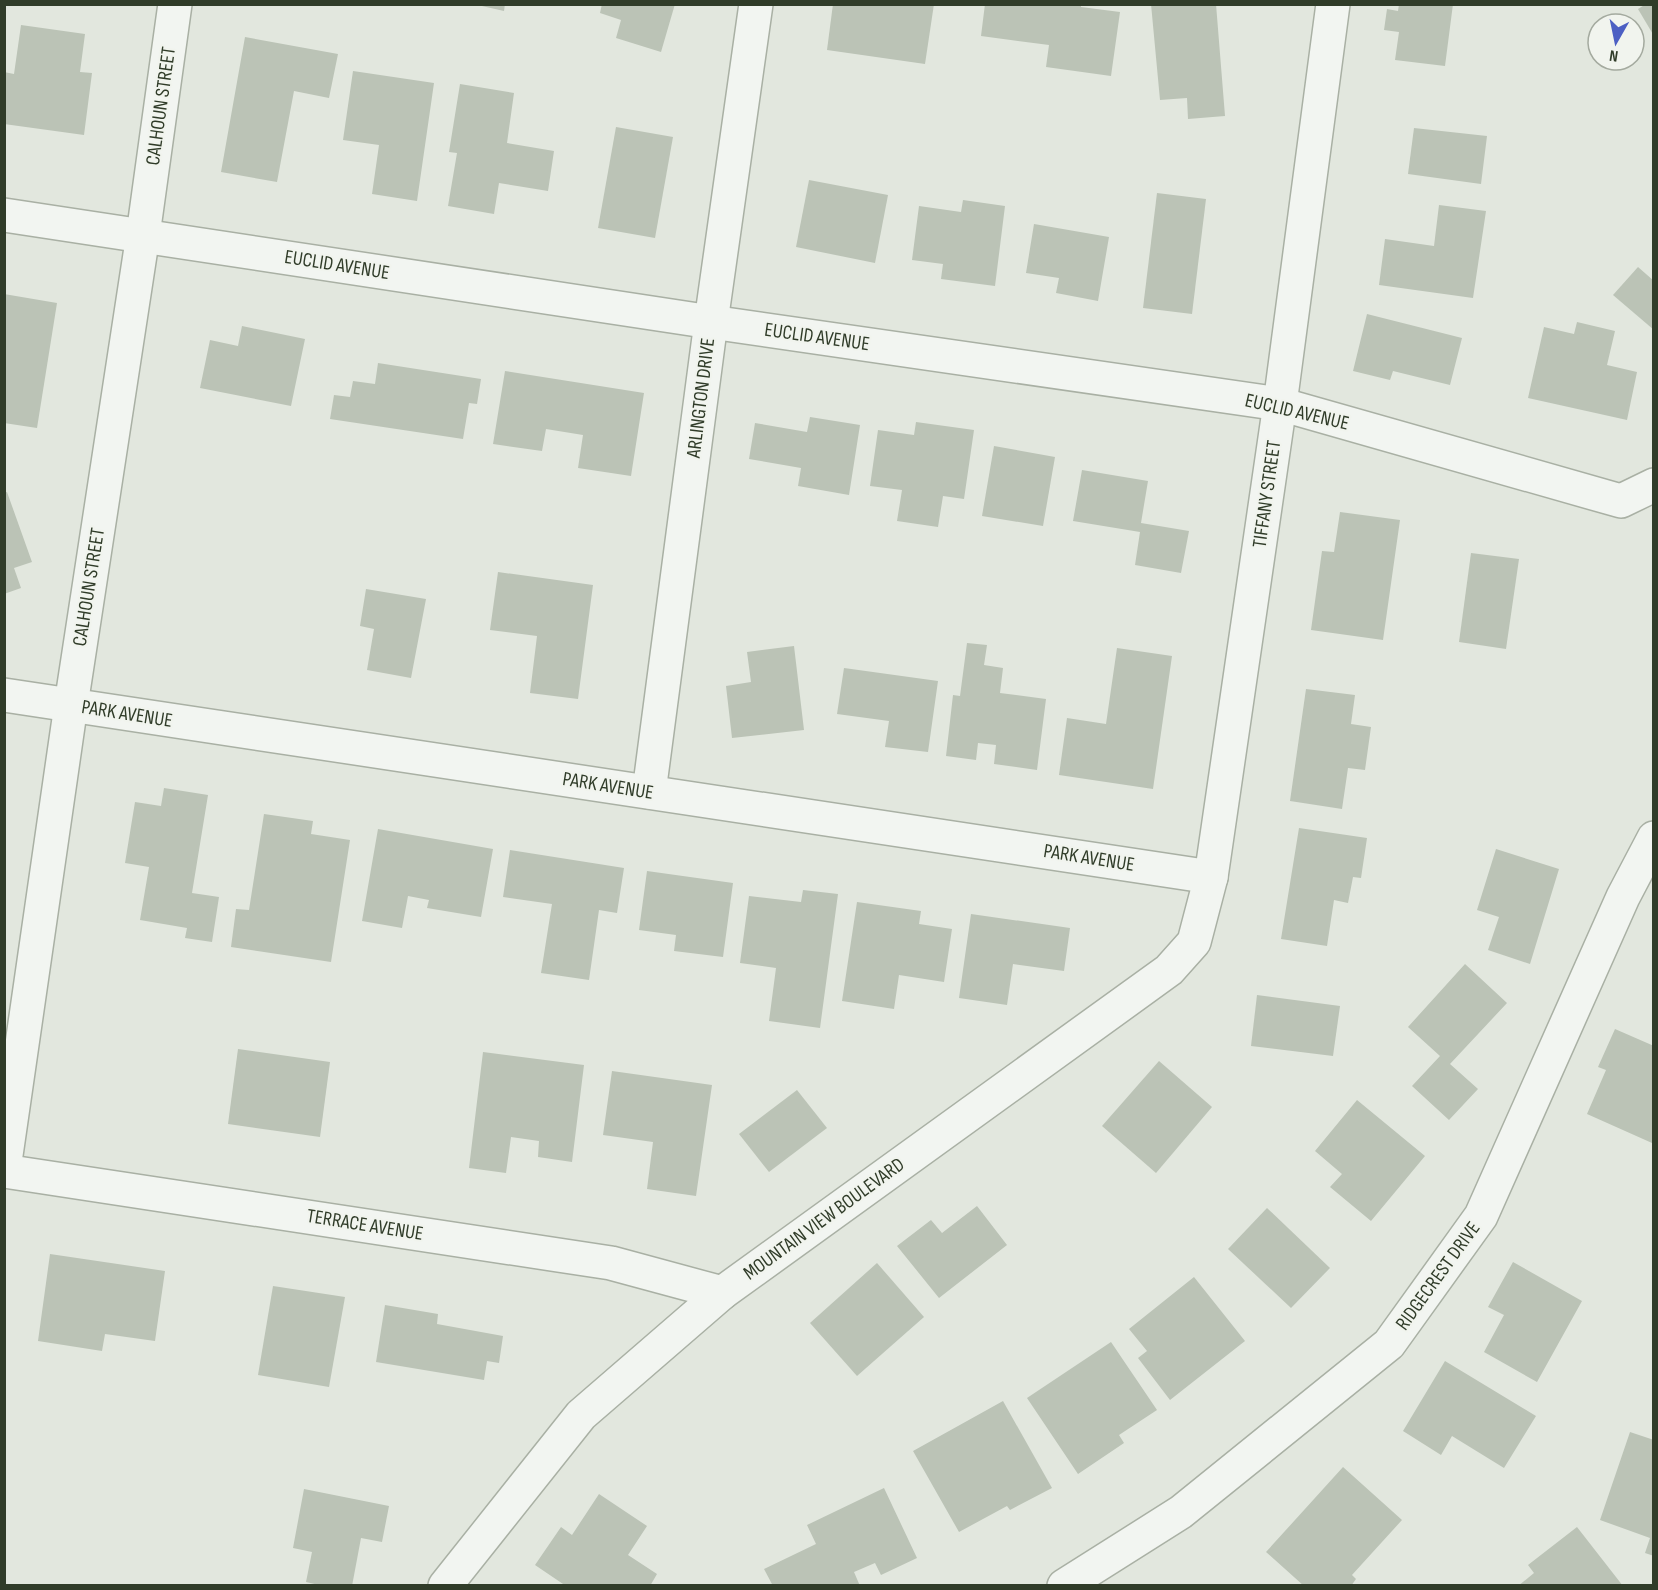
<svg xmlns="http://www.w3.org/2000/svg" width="1658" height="1590" viewBox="0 0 1658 1590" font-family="'Sofia Sans Condensed',sans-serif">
<rect width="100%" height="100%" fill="#e2e7de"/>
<g fill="#bbc3b6">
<path d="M473,4H505L504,11Z"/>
<path d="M602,4H675L661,52L616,38L621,20L600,13Z"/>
<path d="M833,4H934L925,64L827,50Z"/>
<path d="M985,4H1081V7L1120,12L1111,76L1046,67L1049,45L981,36Z"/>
<path d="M1151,4H1216L1225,116L1188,119L1187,98L1160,100Z"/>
<path d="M1399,4H1453L1445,66L1395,60L1399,32L1384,30L1387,9L1398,11Z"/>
<path d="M1646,4H1654V36L1638,9Z"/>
<path d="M21,25L85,34L80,72L92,73L84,135L4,124V72L14,74Z"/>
<path d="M245,37L338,54L329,98L294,91L277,182L221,172Z"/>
<path d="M353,71L434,83L417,201L372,194L379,145L343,140Z"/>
<path d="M460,84L514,93L507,143L554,151L548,191L499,183L494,214L448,206L457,153L449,152Z"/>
<path d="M616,127L673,137L655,238L598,228Z"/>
<path d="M1414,128L1487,136L1481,184L1408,174Z"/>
<path d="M809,180L888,195L875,263L796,247Z"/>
<path d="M1157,193L1206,199L1192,314L1143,308Z"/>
<path d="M963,200L1005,206L995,286L941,279L943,264L912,260L919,206L961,212Z"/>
<path d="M1439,205L1486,211L1473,298L1379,285L1385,239L1434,246Z"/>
<path d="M1034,224L1109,237L1098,301L1056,293L1059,278L1026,273Z"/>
<path d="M1638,267L1654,281V330L1613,295Z"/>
<path d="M4,294L57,303L37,428L4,423Z"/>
<path d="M1367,314L1462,338L1450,385L1393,371L1390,380L1353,371Z"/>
<path d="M1577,322L1615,331L1607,365L1637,372L1627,420L1528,398L1544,327L1574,334Z"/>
<path d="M242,326L305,339L291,406L200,388L210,340L238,346Z"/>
<path d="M378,363L481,379L477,404L469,403L463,439L330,419L334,395L350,397L353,381L375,384Z"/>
<path d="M505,371L644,393L631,476L578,468L583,435L546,429L542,451L493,444Z"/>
<path d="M810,417L860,425L849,495L798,486L801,468L749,459L755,423L807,432Z"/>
<path d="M916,422L974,430L964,499L943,496L938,527L897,521L902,490L870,486L878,430L914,435Z"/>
<path d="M994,446L1055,457L1043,526L982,516Z"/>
<path d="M1082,470L1148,481L1141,523L1189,531L1181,573L1135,565L1140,532L1073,521Z"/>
<path d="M7,492L32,562L14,568L21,588L4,594V493Z"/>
<path d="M1340,512L1400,520L1383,640L1311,630L1322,551L1334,552Z"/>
<path d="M1471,553L1519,559L1506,649L1459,642Z"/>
<path d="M498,572L593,585L578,699L530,693L537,636L490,630Z"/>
<path d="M366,589L426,599L411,678L367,670L374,629L360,626Z"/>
<path d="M967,643L987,645L984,665L1003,668L1000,693L1046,699L1037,770L994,764L996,745L978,743L976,760L946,756L953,695L960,696Z"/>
<path d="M794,646L804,730L732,738L726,686L751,682L747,652Z"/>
<path d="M1117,648L1172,656L1153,789L1059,775L1067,718L1106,724Z"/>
<path d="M844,668L938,681L928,752L885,747L889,721L837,714Z"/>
<path d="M1306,689L1355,695L1351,724L1371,727L1365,770L1348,768L1342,809L1290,801Z"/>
<path d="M164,788L208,795L192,893L219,897L212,942L185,938L187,928L140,920L149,867L125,863L135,802L161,806Z"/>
<path d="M264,814L313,821L311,834L350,840L331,962L231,947L236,909L249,910Z"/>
<path d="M1299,828L1367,838L1361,878L1353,877L1348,903L1334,900L1327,946L1281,939Z"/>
<path d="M378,829L493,849L481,917L427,908L429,900L408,896L402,928L362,921Z"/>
<path d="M1496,849L1559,869L1530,964L1488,950L1499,917L1477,910Z"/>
<path d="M510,850L624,868L617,913L599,910L589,980L541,973L552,904L503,897Z"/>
<path d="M647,871L733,883L723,957L674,951L676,935L639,930Z"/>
<path d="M803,890L838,894L820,1028L769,1021L776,968L740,963L749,896L801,902Z"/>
<path d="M857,902L921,911L919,924L952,929L944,982L899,975L894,1009L842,1001Z"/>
<path d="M971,914L1070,928L1064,971L1013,964L1007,1005L959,998Z"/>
<path d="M1465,964L1507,1003L1450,1064L1478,1089L1449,1120L1412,1086L1440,1056L1408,1027Z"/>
<path d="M1257,995L1340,1006L1333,1056L1251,1046Z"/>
<path d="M1615,1029L1654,1046L1652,1143L1587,1114L1606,1070L1598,1067Z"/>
<path d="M238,1049L330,1062L320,1137L228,1124Z"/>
<path d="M483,1052L584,1065L572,1162L538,1157L539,1141L511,1137L506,1173L469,1168Z"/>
<path d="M1159,1061L1212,1107L1156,1173L1102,1126Z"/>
<path d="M612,1071L712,1085L696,1196L647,1189L653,1142L603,1135Z"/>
<path d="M797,1090L827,1128L769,1172L739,1134Z"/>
<path d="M1357,1100L1425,1156L1371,1221L1330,1187L1342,1174L1315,1151Z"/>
<path d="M977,1206L1007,1245L939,1298L897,1246L931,1220L942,1233Z"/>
<path d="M1267,1208L1330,1268L1291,1308L1228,1249Z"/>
<path d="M50,1254L165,1271L155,1341L105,1334L102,1351L38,1341Z"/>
<path d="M1513,1262L1582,1301L1537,1382L1484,1352L1504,1315L1488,1307Z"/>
<path d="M877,1263L924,1317L857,1376L810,1323Z"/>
<path d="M1194,1277L1245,1341L1170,1400L1138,1358L1147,1351L1129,1329Z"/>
<path d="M273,1286L345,1297L329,1387L258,1375Z"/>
<path d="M385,1305L438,1314L437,1324L503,1336L499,1363L487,1361L484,1380L376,1362Z"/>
<path d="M1111,1342L1157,1410L1119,1435L1124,1443L1078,1474L1027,1398Z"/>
<path d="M1445,1361L1536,1416L1504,1468L1452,1436L1441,1455L1403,1431Z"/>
<path d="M1003,1401L1052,1488L1010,1510L1007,1506L959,1532L913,1451Z"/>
<path d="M1630,1432L1654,1440V1556L1645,1553L1650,1538L1600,1520Z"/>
<path d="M1343,1467L1402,1520L1352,1575L1356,1579L1351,1586H1304L1266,1552Z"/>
<path d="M884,1488L917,1558L881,1575L875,1563L854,1572L860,1586H773L764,1569L816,1544L807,1525Z"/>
<path d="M304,1489L389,1506L382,1542L361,1538L352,1586H323L306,1582L312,1552L293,1548Z"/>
<path d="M599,1494L647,1526L628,1555L657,1574L650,1586H566L535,1565L561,1527L572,1535Z"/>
<path d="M1577,1527L1623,1586H1518L1534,1573L1528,1565Z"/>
</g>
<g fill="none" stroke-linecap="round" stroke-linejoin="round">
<defs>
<g id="street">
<path d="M4,215L711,322L1280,404L1621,501L1654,485"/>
<path d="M4,695L1211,877"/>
<path d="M649,792L711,322L756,4"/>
<path d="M4,1169L71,705L143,235L175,4"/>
<path d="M4,1171L611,1263L722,1293"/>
<path d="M445,1586L581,1415L722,1293L1169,970L1194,942L1211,877L1280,404L1333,4"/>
<path d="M1064,1586L1181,1512L1389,1344L1481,1216L1623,897L1654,838"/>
</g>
</defs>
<use href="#street" stroke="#a9b0a4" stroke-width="36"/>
<use href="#street" stroke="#f2f5f1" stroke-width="33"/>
</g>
<g text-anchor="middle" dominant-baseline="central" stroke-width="4.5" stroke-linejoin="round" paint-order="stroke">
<g font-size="20" fill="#303c29" stroke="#f1f4ee">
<text transform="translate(161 106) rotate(-82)">CALHOUN STREET</text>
<text transform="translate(337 265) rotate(9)">EUCLID AVENUE</text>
<text transform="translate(817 337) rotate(8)">EUCLID AVENUE</text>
<text transform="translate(701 398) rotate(-83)">ARLINGTON DRIVE</text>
<text transform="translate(1297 412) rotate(13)">EUCLID AVENUE</text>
<text transform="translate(1267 494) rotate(-82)">TIFFANY STREET</text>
<text transform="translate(89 587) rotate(-81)">CALHOUN STREET</text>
<text transform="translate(127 714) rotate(9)">PARK AVENUE</text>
<text transform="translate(608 786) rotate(9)">PARK AVENUE</text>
<text transform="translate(1089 858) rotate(9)">PARK AVENUE</text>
<text transform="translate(824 1219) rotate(-36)">MOUNTAIN VIEW BOULEVARD</text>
<text transform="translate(365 1225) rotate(9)">TERRACE AVENUE</text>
<text transform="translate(1438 1276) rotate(-54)">RIDGECREST DRIVE</text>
</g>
</g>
<rect width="1658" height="1590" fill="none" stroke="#303c29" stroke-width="12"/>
<g transform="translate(1616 42) rotate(189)"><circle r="28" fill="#f1f4ee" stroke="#a4aa9f" stroke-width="1.5"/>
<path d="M0-4.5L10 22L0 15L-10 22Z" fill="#4c5fc3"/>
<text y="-9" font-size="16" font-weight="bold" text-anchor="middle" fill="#303c29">N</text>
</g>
</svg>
